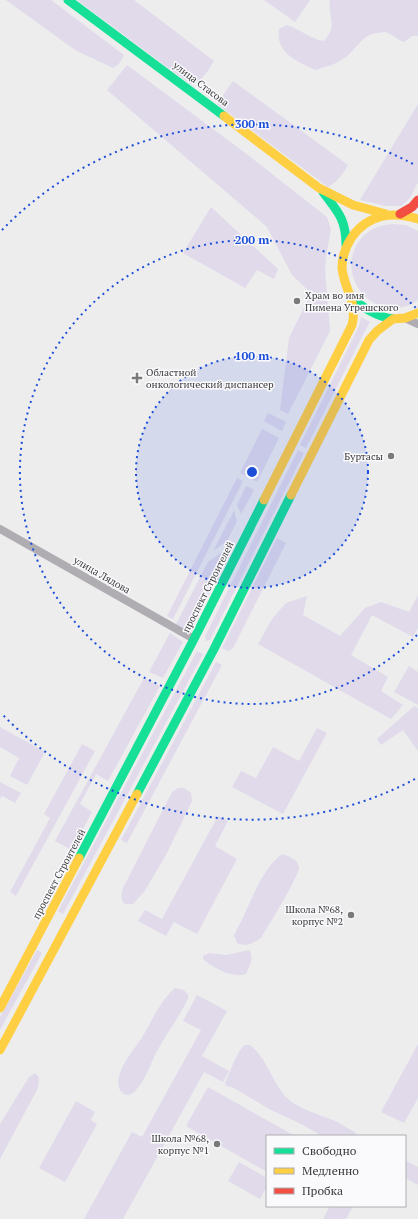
<svg xmlns="http://www.w3.org/2000/svg" width="418" height="1219" viewBox="0 0 418 1219" font-family="'PT Serif',serif">
<rect width="100%" height="100%" fill="#ededee"/>
<g fill="#e0daeb">
<path d="M6,0H51L124,55C122,60 119,65 113,68L75,50Z"/>
<path d="M77,0H134L214,61C209,69 201,84 190,84Z"/>
<path d="M264,0H310L295,22Z"/>
<path d="M330,0H418V36H412L404,42C397,40 393,34 385,32C383,32 379,33 376,33C360,36 356,51 343,59C335,65 325,67 315,70C297,61 275,53 279,29L287,25C300,29 310,39 324,41C339,24 327,18 330,0Z"/>
<path d="M127,65L248,155L327,217L331,229L326,257L325,269L330,331L288,414L280,410L289,338L311,293L292,275L267,227L107,90Z"/>
<path d="M233,81L348,165C343,174 337,182 328,187L217,104Z"/>
<path d="M418,104V182L410,198L401,206H386L360,200Z"/>
<path d="M211,207L278,269L274,279L257,270L245,288L183,253Z"/>
<path d="M392,224L406,225L418,231V300C412,305 403,308 395,308C356,308 335,259 367,233C374,227 383,225 392,224Z"/>
<path d="M361,317L370,322L367,327L306,448L300,445L359,326Z"/>
<path d="M268,413L286,422L282,431L264,421Z"/>
<path d="M262,429L279,438L257,482L240,473Z"/>
<path d="M298,450L304,453L210,640L206,641L205,636Z"/>
<path d="M237,478L243,481L173,619L167,616Z"/>
<path d="M246,486L254,490L241,514L237,505Z"/>
<path d="M234,511L237,521L227,541L213,551Z"/>
<path d="M277,538L286,543L233,648L228,651L222,648Z"/>
<path d="M228,548L230,555L192,627L184,629L175,626L208,562Z"/>
<path d="M418,595V628L413,637L372,615L351,655L388,677L381,691L403,705L391,719L258,644L272,619L286,603L307,596L303,615L340,636L365,608L381,602L409,612Z"/>
<path d="M170,633L183,642L163,678L149,672Z"/>
<path d="M197,651L203,654L63,914L58,911Z"/>
<path d="M216,662L222,665L127,843L121,840Z"/>
<path d="M409,666L418,672V705L394,692Z"/>
<path d="M144,678L160,686L108,781L96,774L80,804L92,812L72,850L55,841Z"/>
<path d="M414,706L418,708V751L403,730L381,745L377,739Z"/>
<path d="M0,727L45,752L27,785L10,776L19,758L0,747Z"/>
<path d="M317,728L327,733L283,814L232,787L241,771L256,778L273,747L299,761Z"/>
<path d="M82,744L95,751L16,896L10,892L50,818L44,814Z"/>
<path d="M0,782L21,793L15,803L2,796L0,799Z"/>
<path d="M178,788H184L191,793L192,801L166,855L144,892L133,904H125C120,899 121,895 123,888L172,792Z"/>
<path d="M218,816L228,821L215,846L237,859L197,934L174,922L166,936L138,921L145,910L162,919Z"/>
<path d="M282,854C288,856 297,859 299,866C301,874 267,928 261,938C254,943 246,947 237,943L234,935C237,928 242,921 245,913C254,894 264,867 282,854Z"/>
<path d="M37,950L42,953L0,1030V1017Z"/>
<path d="M249,950C255,957 249,967 246,974C232,978 213,968 203,959V956L209,953L226,955Z"/>
<path d="M175,988L184,990L188,995V999C179,1017 167,1033 157,1051C150,1064 146,1080 135,1091C133,1093 130,1095 127,1095C124,1095 122,1092 120,1090C112,1073 135,1049 143,1036C153,1019 160,1001 175,988Z"/>
<path d="M197,995L227,1011L202,1056L229,1071L223,1082L204,1072L123,1219H84L132,1132L142,1137L201,1030L183,1021Z"/>
<path d="M418,1044V1098L404,1123L381,1112Z"/>
<path d="M245,1045H250C267,1058 271,1080 285,1096C298,1110 320,1114 337,1122C343,1125 349,1129 356,1133L358,1136H322L301,1124L269,1109L232,1087L226,1086L225,1083C230,1073 236,1052 245,1045Z"/>
<path d="M35,1073L39,1077L38,1088L0,1159V1124L29,1077Z"/>
<path d="M208,1087L295,1136H267V1172L186,1126Z"/>
<path d="M76,1101L95,1112L91,1120L97,1124L65,1182L39,1168Z"/>
<path d="M405,1160L418,1167V1185L405,1178Z"/>
<path d="M239,1162L267,1178V1186L260,1199L228,1181Z"/>
<path d="M330,1206H353L346,1219H323Z"/>
</g>
<g fill="none" stroke-linecap="round" stroke-linejoin="round">
<g stroke="#afadb2" stroke-width="8">
<path d="M405,318L418,324"/>
<path d="M0,529L194,639"/>
</g>
<g stroke="#16e098" stroke-width="9">
<path d="M68,0L224,116"/>
<path d="M323,192C338,212 346,219 346,245"/>
<path d="M351,296C363,309 376,316 393,319"/>
<path d="M137,794L214,649L291,495"/>
<path d="M79,858L194,639L264,500"/>
</g>
<g stroke="#ffcf43" stroke-width="9">
<path d="M224,116L319,188L353,205L386,214"/>
<path d="M291,495L369,340L377,331L393,319L405,318L418,313"/>
<path d="M264,500L352,325C358,302 344,289 342,268C342,257 346,246 352,237C368,214 393,211 418,219"/>
<path d="M0,1008L79,858"/>
<path d="M0,1050L137,794"/>
</g>
<path stroke="#f24e42" stroke-width="9" d="M400,214L412,207L418,200"/>
</g>
<circle cx="252" cy="472" r="116" fill="#1d4ed8" fill-opacity=".12"/>
<g fill="none" stroke="#1d4ed8" stroke-width="2" stroke-dasharray="2 4">
<circle cx="252" cy="472" r="116"/>
<path d="M417 635A232 232 0 1 1 417 309"/>
<path d="M415 779A348 348 0 0 1 2 714M2 230A348 348 0 0 1 415 165"/>
</g>
<g fill="#7a7a7b" stroke="#faf9fc" stroke-width="1.5">
<circle cx="297" cy="301" r="4"/>
<path d="M135 372h4v4h4v4h-4v4h-4v-4h-4v-4h4z"/>
<circle cx="391" cy="456" r="4"/>
<circle cx="351" cy="915" r="4"/>
<circle cx="217" cy="1144" r="4"/>
</g>
<g text-anchor="middle" dominant-baseline="central" stroke-width="3" stroke-linejoin="round" paint-order="stroke">
<g font-size="10" fill="#3c3c3d" stroke="#faf9fc">
<text transform="translate(201 84) rotate(37)">улица Стасова</text>
<text transform="translate(102 575) rotate(30)">улица Лядова</text>
<text transform="translate(208 587) rotate(-63)">проспект Строителей</text>
<text transform="translate(59 874) rotate(-62)">проспект Строителей</text>
</g>
<g font-size="10" fill="#3c3c3d" stroke="#faf9fc" text-anchor="end">
<text x="305" y="295" text-anchor="start">Храм во имя<tspan x="305" dy="12">Пимена Угрешского</tspan></text>
<text x="146" y="372" text-anchor="start">Областной<tspan x="146" dy="12">онкологический диспансер</tspan></text>
<text x="383" y="456">Буртасы</text>
<text x="343" y="909">Школа №68,<tspan x="343" dy="12">корпус №2</tspan></text>
<text x="209" y="1138">Школа №68,<tspan x="209" dy="12">корпус №1</tspan></text>
</g>
</g>
<circle cx="252" cy="472" r="6" fill="#1d4ed8" stroke="#faf9fc" stroke-width="2"/>
<g font-size="12" text-anchor="middle" font-weight="bold" fill="#1d4ed8" stroke="#faf9fc" stroke-width="3" stroke-linejoin="round" paint-order="stroke">
<text x="252" y="128">300 m</text>
<text x="252" y="244">200 m</text>
<text x="252" y="360">100 m</text>
</g>
<rect x="266" y="1135" width="140" height="72" fill="#faf9fc" stroke="#aeadb0"/>
<rect x="274" y="1148" width="20" height="6" fill="#16e098" stroke="#aeadb0"/>
<text x="302" y="1155" font-size="12" fill="#3c3c3d">Свободно</text>
<rect x="274" y="1168" width="20" height="6" fill="#ffcf43" stroke="#aeadb0"/>
<text x="302" y="1175" font-size="12" fill="#3c3c3d">Медленно</text>
<rect x="274" y="1188" width="20" height="6" fill="#f24e42" stroke="#aeadb0"/>
<text x="302" y="1195" font-size="12" fill="#3c3c3d">Пробка</text>
</svg>
